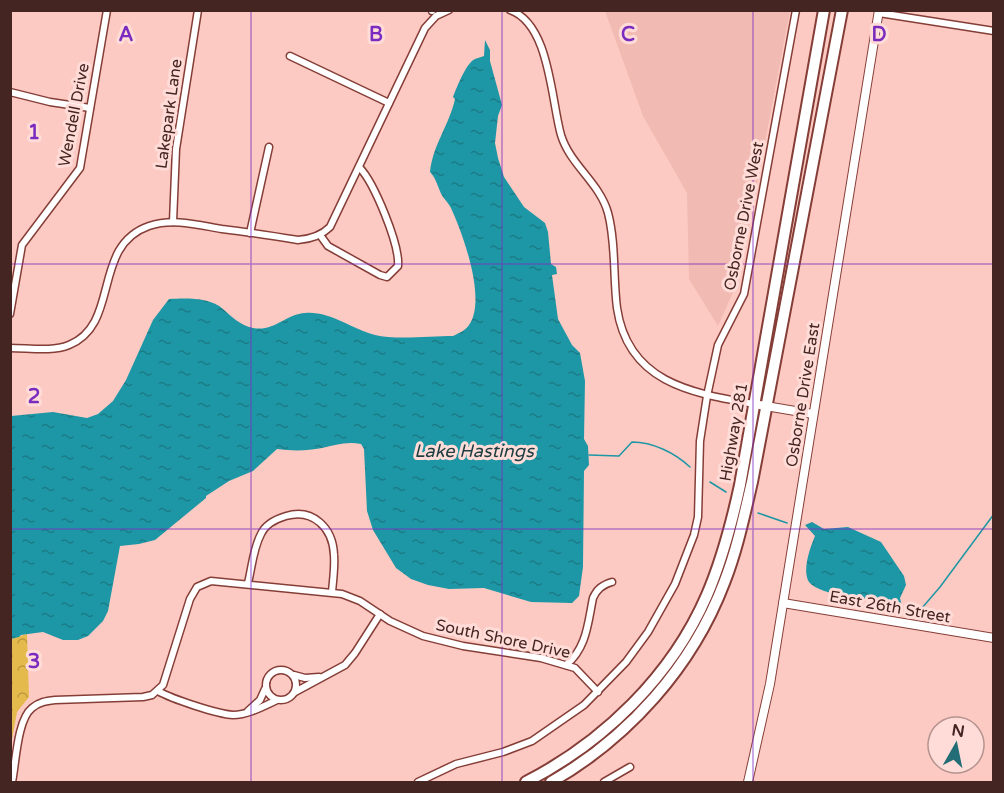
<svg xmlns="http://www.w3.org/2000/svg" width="1004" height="793" viewBox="0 0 1004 793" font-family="'Varela Round',sans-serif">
<defs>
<pattern id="park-crowns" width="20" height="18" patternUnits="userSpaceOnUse" patternTransform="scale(1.5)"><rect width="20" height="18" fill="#e5ba4c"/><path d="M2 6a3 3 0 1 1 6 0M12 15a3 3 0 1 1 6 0" fill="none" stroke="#bb973f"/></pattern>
<pattern id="water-ripples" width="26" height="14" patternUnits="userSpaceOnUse" patternTransform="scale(1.5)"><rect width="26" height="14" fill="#1d97a5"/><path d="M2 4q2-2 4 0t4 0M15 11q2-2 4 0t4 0" fill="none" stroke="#1b7b86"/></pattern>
</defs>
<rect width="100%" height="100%" fill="#fdcac3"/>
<path fill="#f1bab2" d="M605,11H790L739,279L718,326L689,279L687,193L643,116Z"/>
<path fill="url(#park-crowns)" d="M27,634L29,697L17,712L11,745V639Z"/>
<g fill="url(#water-ripples)">
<path d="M485,40L490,50V61L502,105L498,116L495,143L498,158L504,177L524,207L545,223L548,232L551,264L556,267L557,274L552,275L558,319L572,345L580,353L585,381L584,439L588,446L589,465L584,471L583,567L579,596L572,603L531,602L484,588L449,589L428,585L411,579L396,568L373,530L367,511L364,449L361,444C347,441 335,445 322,448C307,451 292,451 277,449L253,471L229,481L206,496V498L155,540L139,544L120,546L108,611L103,621L88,636L78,640H63L43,632L21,635L19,637L11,639V416L53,412L87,418L98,414L113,401L126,380L153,320L169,299C186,298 210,297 223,309C232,317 240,325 253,328C274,332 286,314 305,313C331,311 351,329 375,335C395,340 431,336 453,336C459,333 465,331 469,325C487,300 463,234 451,208C449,204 446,201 443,197C438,189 437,179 430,172C433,144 449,126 455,99L453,97C457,87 466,63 475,59C478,58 481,57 484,56Z"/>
<path d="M812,522L824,529L848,527L881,542L904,576L906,585L900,598L903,611L899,614L897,605L892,602C874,600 819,596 809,582C802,570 810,548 815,536L805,525Z"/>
</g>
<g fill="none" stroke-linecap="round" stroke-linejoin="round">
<g stroke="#1d97a5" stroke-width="1.5">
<path d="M589,455L619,456L632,442C653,442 675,453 690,467"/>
<path d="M710,482L726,492"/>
<path d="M758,513L787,523"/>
<path d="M916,615L940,587L994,514"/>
</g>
<defs>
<g id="minor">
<path d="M510,10C550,24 551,100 561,135C570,165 600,183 608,213C616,243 613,277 617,308C628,383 692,393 754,404"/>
<path d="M432,11V10"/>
<path d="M879,13L994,31"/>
<path d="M290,56L389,103"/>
<path d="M10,92L50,102L90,108"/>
<path d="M173,222L176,149L198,10"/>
<path d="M250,233L269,147"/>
<path d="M320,235L328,246L380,275L387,277L398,266C400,245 374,182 359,167"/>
<path d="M10,314L22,245L80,168L107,10"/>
<path d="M10,348C29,348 52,352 69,345C121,324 91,246 149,226C173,218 198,225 222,229C247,232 273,236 298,240C311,239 321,236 330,227L425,28L436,16L449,10"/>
<path d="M248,583C252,567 253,549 261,534C265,525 276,519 286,516C313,508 333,528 334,555C335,567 333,580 332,592"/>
<path d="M566,665C587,648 588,622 593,598C597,589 602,585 612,582"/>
<circle cx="281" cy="685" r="15"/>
<path d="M294,675L305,678L319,677"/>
<path d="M158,691C172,699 217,714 233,715C248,715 264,706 277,700"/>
<path d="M295,692L345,665L355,653L380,614"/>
<path d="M248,711L260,700L265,689"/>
<path d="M12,782C16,763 17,720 32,708C39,702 46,701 55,700L143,697L152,695L163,685L190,599L197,587L211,581L342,594L360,601L390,621L423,636L463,646L541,658L575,668L598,692"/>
<path d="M418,782L456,764L503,752L532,741L584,705L626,662L648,632L675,584L694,535L698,517L700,441L707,396L718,345L744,294L796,10"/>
<path d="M604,782L630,767"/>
</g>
<g id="tertiary">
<path d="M754,404L813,414"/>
<path d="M783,603L994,638"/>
<path d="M748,782L770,684L879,10"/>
</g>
<g id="trunk">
<path d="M526,782C604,742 672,676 707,595C722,560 732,522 740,485L824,10"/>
<path d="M551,782C628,738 692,667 724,583C737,550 744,516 752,482L842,10"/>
</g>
</defs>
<use href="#minor" stroke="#853e37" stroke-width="9"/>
<use href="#tertiary" stroke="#853e37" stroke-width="10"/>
<use href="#trunk" stroke="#853e37" stroke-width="14"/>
<use href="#minor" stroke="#fff" stroke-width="6"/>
<use href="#tertiary" stroke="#fff" stroke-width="8"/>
<use href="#trunk" stroke="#fff" stroke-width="10"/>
</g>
<path fill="none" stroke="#7b2cbf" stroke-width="1.5" stroke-opacity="0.55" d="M251,10V782M502,10V782M753,10V782M10,264H994M10,529H994"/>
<g text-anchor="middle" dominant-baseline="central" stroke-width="6" stroke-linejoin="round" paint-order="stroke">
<g font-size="16" fill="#452521" stroke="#ffdcd7">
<text transform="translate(169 114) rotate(-82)">Lakepark Lane</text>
<text transform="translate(74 115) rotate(-79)">Wendell Drive</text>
<text transform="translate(744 216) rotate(-79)">Osborne Drive West</text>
<text transform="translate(803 395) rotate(-81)">Osborne Drive East</text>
<text transform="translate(734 432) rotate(-80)">Highway 281</text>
<text transform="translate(890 607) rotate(10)">East 26th Street</text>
<text transform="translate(503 639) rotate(12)">South Shore Drive</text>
</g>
<g font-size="18" font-style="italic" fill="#1c3d41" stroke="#ffdcd7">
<text x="474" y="451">Lake Hastings</text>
</g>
</g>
<g font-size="20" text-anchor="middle" font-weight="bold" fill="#7b2cbf" stroke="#ffdcd7" stroke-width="6" stroke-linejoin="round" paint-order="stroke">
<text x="126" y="41">A</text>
<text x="376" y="41">B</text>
<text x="628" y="41">C</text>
<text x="879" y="41">D</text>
<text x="34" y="139">1</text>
<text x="34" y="403">2</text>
<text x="34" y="668">3</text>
</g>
<rect width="1004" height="793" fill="none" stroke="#452521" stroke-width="24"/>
<g transform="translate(956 745) rotate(9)"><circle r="28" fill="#ffdcd7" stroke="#b5938e" stroke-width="1.5"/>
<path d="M0-4.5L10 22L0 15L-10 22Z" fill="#236d76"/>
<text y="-9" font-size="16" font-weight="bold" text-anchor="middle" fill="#452521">N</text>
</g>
</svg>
